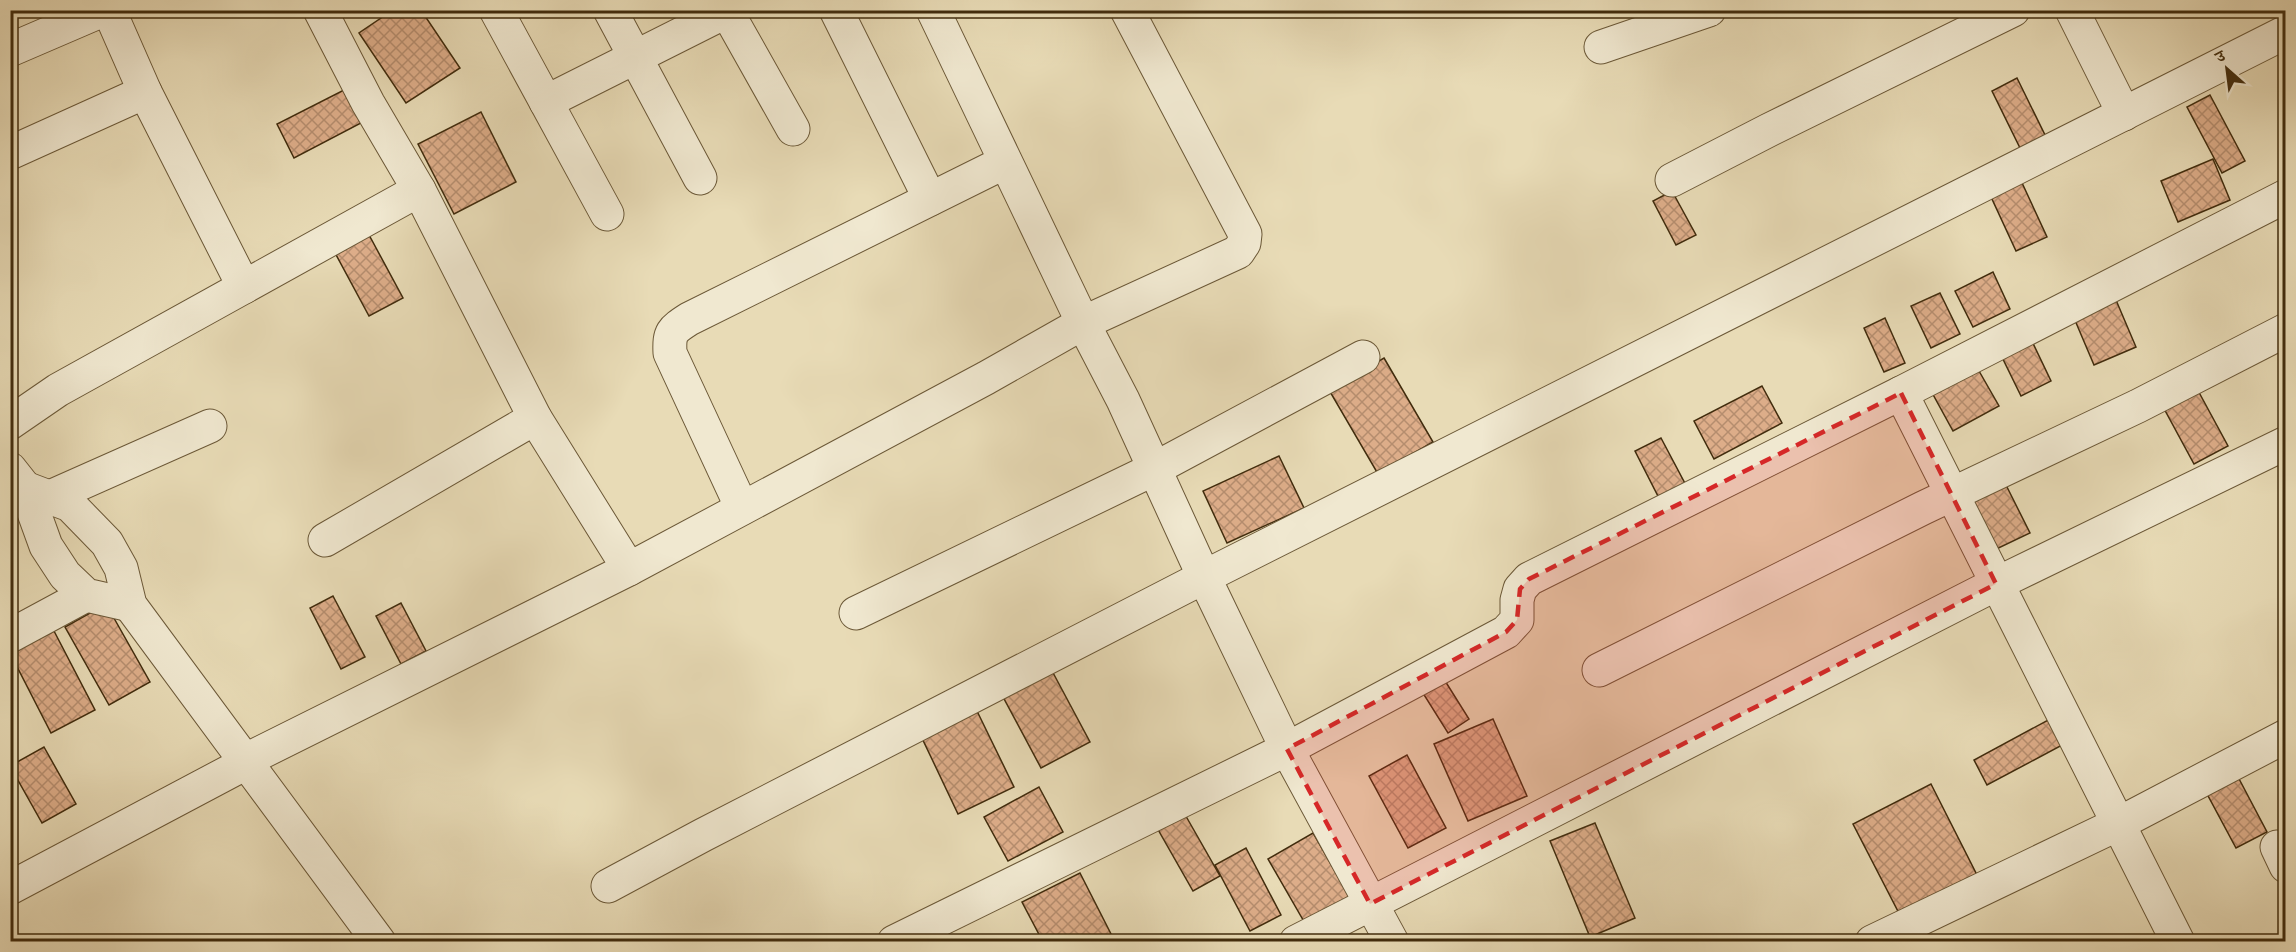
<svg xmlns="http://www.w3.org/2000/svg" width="2296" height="952" viewBox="0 0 2296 952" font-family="Alegreya,'Noto Serif Devanagari',serif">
<defs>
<pattern id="building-cross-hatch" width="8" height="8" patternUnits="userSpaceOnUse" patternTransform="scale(1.5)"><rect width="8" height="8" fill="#ddad89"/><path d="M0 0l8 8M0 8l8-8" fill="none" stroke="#b58d6e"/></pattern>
</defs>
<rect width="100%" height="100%" fill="#e8dbb6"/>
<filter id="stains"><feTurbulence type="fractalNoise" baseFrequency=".00333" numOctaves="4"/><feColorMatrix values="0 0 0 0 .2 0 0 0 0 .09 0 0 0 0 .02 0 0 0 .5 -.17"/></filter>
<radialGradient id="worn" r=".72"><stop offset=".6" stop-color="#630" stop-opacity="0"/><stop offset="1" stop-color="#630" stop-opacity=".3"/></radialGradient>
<g fill="url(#building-cross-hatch)" stroke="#412c0d" stroke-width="1.5">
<path d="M393,10H421L460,68L406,103L359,33Z"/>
<path d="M2017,78L2046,137L2021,150L1992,91Z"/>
<path d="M344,90L361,123L294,158L277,124Z"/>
<path d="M2210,95L2245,161L2222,173L2187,107Z"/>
<path d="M481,112L516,182L454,214L418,144Z"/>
<path d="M2213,159L2230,200L2178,222L2161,181Z"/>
<path d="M2017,172L2047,237L2016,251L1986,186Z"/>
<path d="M1672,191L1696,235L1676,245L1653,201Z"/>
<path d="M368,233L403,298L369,316L334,251Z"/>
<path d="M1993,272L2010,309L1973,327L1955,291Z"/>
<path d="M1940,293L1960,334L1931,348L1911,306Z"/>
<path d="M2113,293L2136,347L2094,365L2071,311Z"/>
<path d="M1885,318L1905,363L1884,372L1864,328Z"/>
<path d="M2029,335L2051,381L2021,396L1999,351Z"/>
<path d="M1384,358L1433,442L1378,474L1329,390Z"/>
<path d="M1975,364L1999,406L1953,431L1930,389Z"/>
<path d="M2195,385L2228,446L2194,464L2161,403Z"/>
<path d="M1762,386L1782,423L1714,459L1694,421Z"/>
<path d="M1661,438L1689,491L1662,504L1635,451Z"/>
<path d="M1279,456L1304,508L1227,543L1203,491Z"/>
<path d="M2001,475L2030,533L1988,553L1959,496Z"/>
<path d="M333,596L365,657L341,669L310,608Z"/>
<path d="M401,603L426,651L401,664L376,616Z"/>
<path d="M106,604L150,682L109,705L65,627Z"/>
<path d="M54,631L95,710L51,733L10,653Z"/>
<path d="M1051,669L1090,742L1041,768L1002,695Z"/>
<path d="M1442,676L1469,719L1448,733L1421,690Z"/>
<path d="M976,709L1014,787L958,814L921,736Z"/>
<path d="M2052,718L2066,743L1987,785L1974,760Z"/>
<path d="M1493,719L1527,796L1468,821L1434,744Z"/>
<path d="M44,747L76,804L42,823L10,766Z"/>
<path d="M1407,755L1446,828L1408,848L1369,776Z"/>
<path d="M2237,775L2267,832L2236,848L2206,792Z"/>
<path d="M1931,784L1980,881L1903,921L1853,824Z"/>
<path d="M1039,787L1063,832L1008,861L984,817Z"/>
<path d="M1183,811L1220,876L1193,891L1156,826Z"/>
<path d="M1595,823L1635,918L1590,937L1550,841Z"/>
<path d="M1313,833L1351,899L1306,925L1268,859Z"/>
<path d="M1246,848L1281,915L1250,931L1215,865Z"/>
<path d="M1080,873L1111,934L1096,942H1043L1022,902Z"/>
</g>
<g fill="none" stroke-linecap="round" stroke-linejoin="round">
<defs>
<g id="minor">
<path d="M109,10L145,92L244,287"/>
<path d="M320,10L368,103L419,190L535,418L629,569"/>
<path d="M496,10L607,214"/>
<path d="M610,10L700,178"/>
<path d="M726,10L793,129"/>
<path d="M836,10L930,199"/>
<path d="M933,10L1083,323L1123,400L1204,577L1287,749L1392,942"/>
<path d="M2072,10L2124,114"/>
<path d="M1601,47L1709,10"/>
<path d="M10,50L103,10"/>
<path d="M546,102L727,11"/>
<path d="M10,153L145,92"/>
<path d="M1672,180L1769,130L2013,10"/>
<path d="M1901,393L2286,196"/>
<path d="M10,423L58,390L419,190"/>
<path d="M10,469L25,488L46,546L65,575L86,595L130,605"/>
<path d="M25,488L70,505L107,543L121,568L130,605L379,942"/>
<path d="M50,497L210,426"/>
<path d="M742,508L670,353C669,332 672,330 689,319L1005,162"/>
<path d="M325,540L535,418"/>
<path d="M856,613L1156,468L1363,357"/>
<path d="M10,636L86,595"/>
<path d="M1599,670L1923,508L2138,406L2286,330"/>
<path d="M2277,847L2286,866"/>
<path d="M608,886L703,835L1204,577L2286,32"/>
<path d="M10,888L244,764L246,760L629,569L986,378L1083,323L1238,252L1244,243L1245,234L1127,10"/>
<path d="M894,942L1287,749L1506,632L1517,620V600L1520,589L1529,579L1901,393L2178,942"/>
<path d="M1296,942L1996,584L2286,443"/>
<path d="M1872,942L2118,824L2286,736"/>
</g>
</defs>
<use href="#minor" stroke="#6b5837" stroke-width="35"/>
<use href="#minor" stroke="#f0e8d0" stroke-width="33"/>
</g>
<path fill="#d62828" fill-opacity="0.2" stroke="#d62828" stroke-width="4.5" stroke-dasharray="12 8" stroke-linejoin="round" d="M1901,393L1996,584L1370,904L1287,749L1506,632L1517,620L1520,589L1529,579Z"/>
<rect width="2296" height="952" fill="none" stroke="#e8dbb6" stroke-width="36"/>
<rect x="12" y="12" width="2272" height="928" fill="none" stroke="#412c0d" stroke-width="3"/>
<rect x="18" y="18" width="2260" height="916" fill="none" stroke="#412c0d" stroke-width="1.5"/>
<g transform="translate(2227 69) rotate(332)" stroke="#f0e8d0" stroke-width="4.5" paint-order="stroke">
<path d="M0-4.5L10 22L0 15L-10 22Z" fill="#412c0d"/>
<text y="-9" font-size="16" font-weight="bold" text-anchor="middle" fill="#412c0d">उ</text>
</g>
<rect width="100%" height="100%" filter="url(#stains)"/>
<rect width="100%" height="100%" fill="url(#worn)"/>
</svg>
